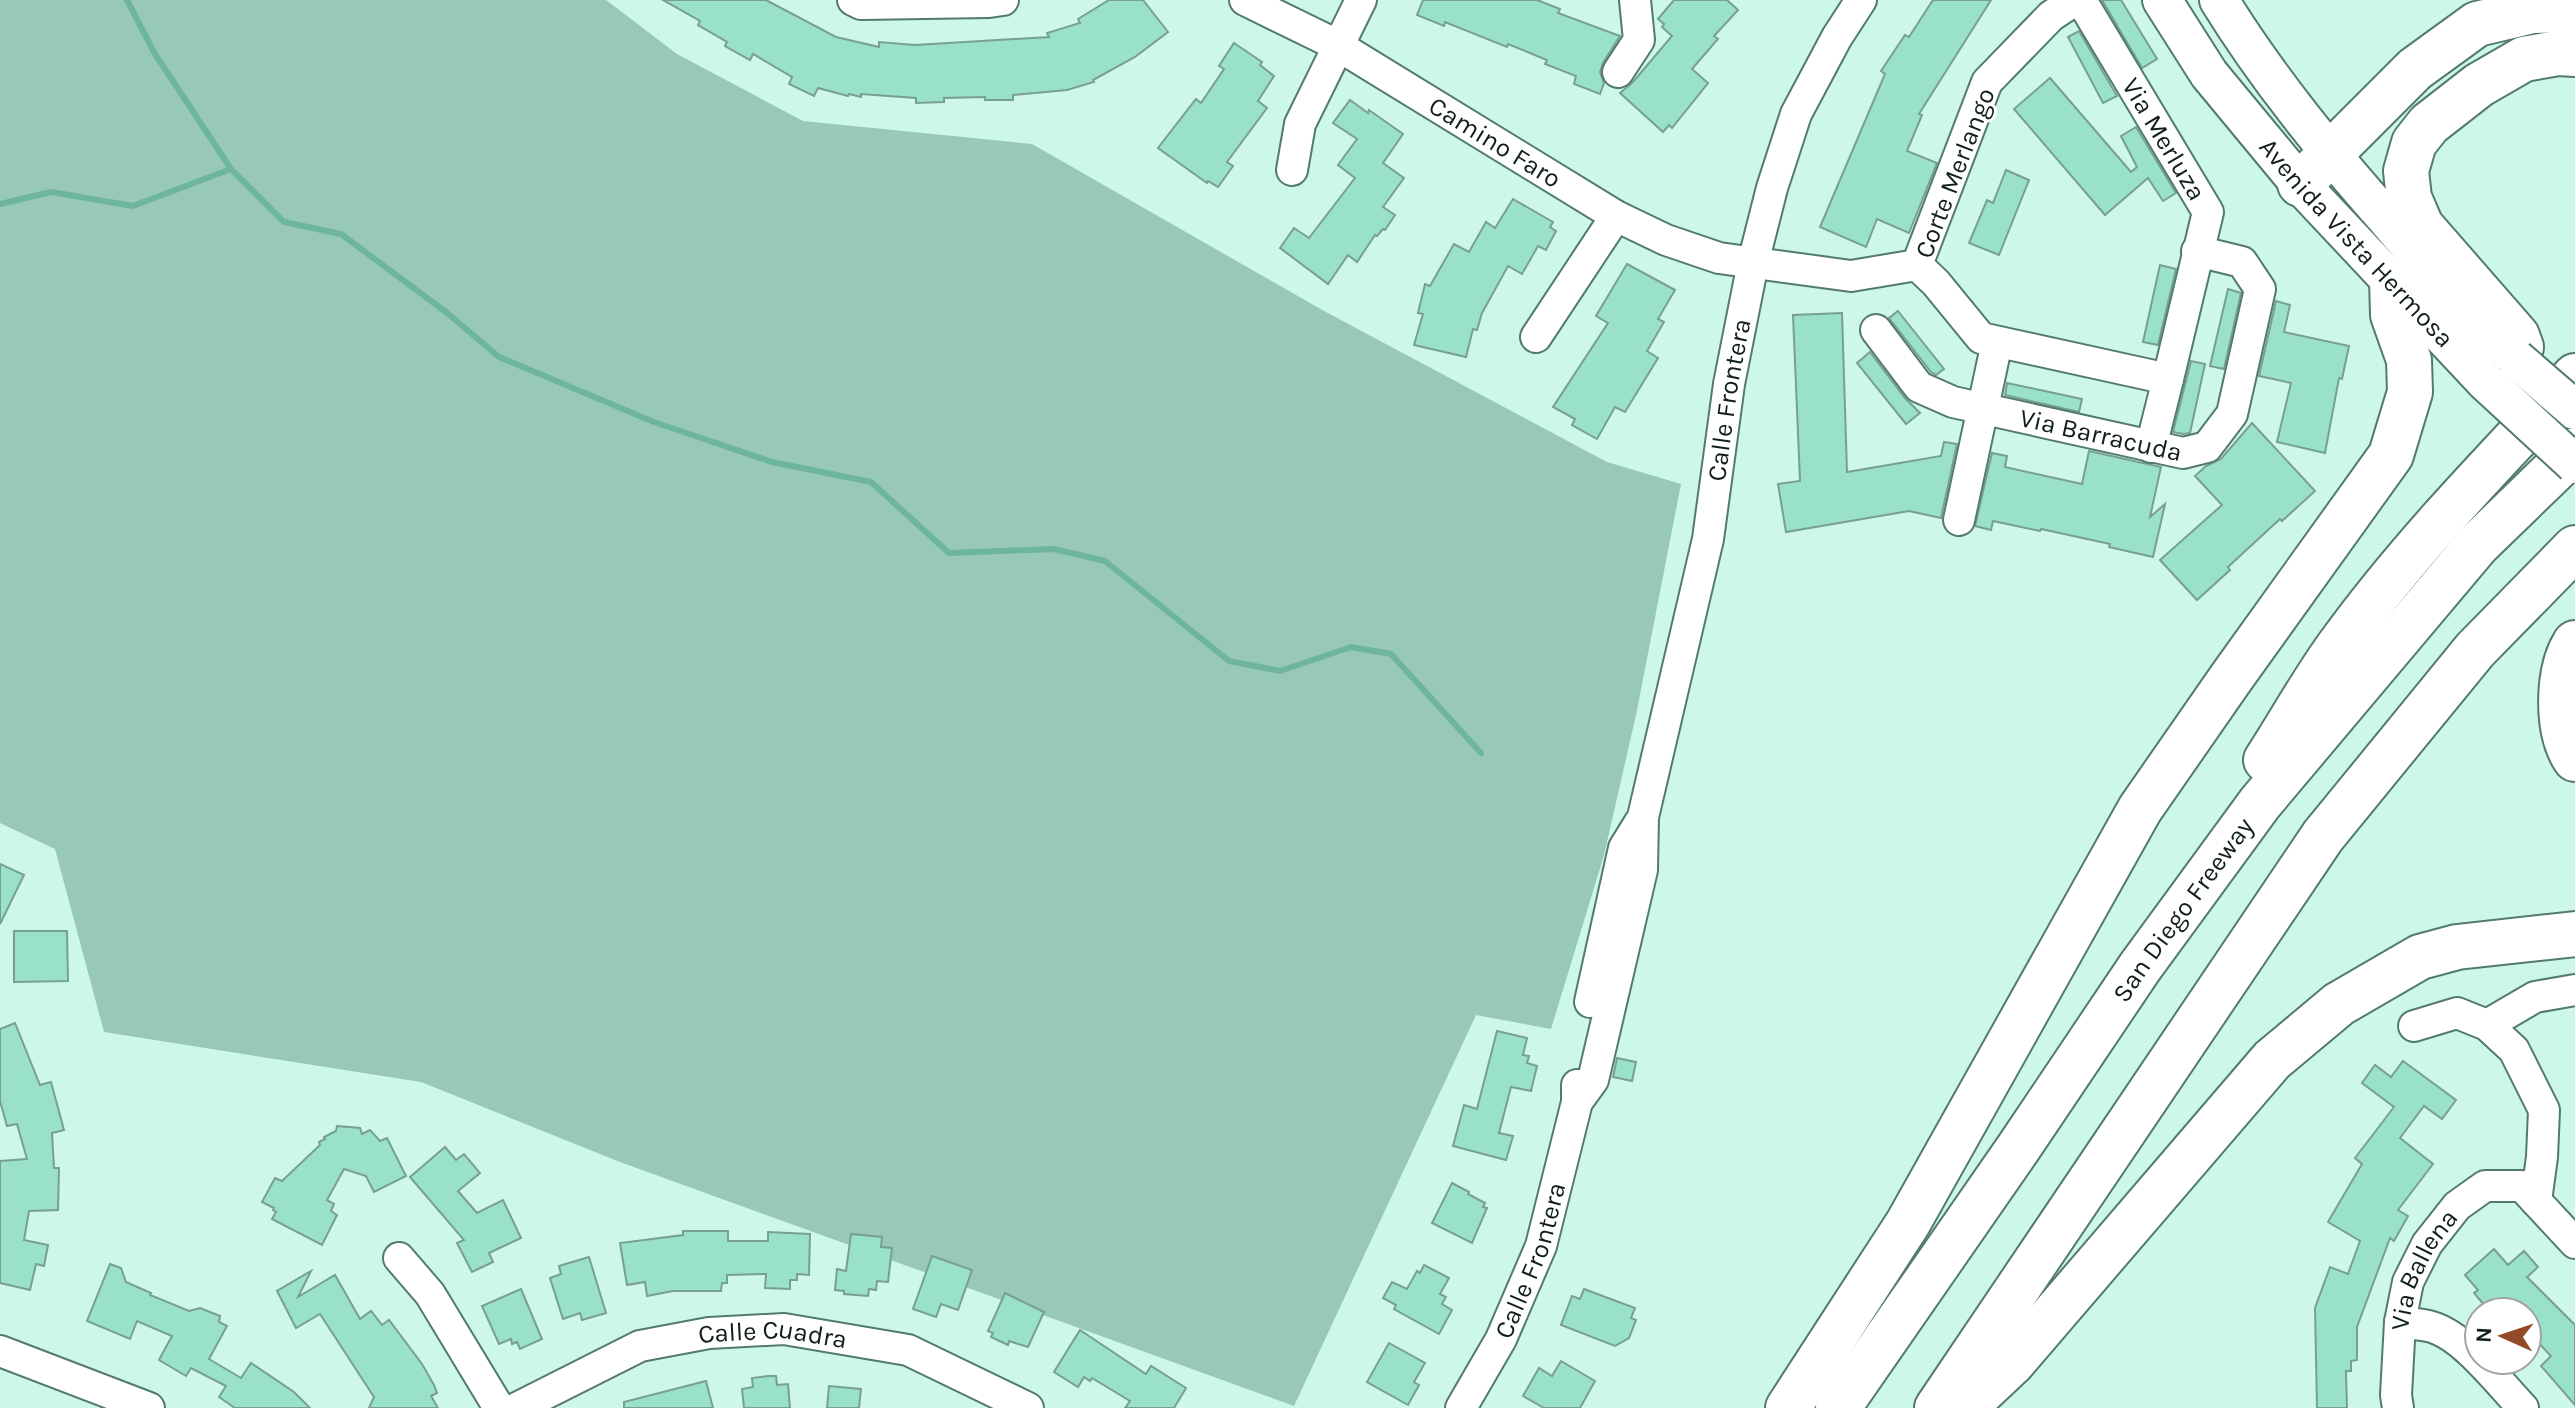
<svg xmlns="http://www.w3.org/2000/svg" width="2575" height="1408" viewBox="0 0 2575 1408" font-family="Karla,sans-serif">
<rect width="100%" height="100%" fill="#cdf7e9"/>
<path fill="#97c8b9" d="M0,0H606L677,54L803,121L1032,144L1324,311L1607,462L1681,484L1636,715L1604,855L1551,1029L1476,1015L1294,1406L620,1162L421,1082L104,1032L55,849L0,823Z"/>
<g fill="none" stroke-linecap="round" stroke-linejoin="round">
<g stroke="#6eb5a0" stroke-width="6">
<path d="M127,0L155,54L231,169L284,222L341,234L446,312L499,357L654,422L772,462L871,482L949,553L1054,549L1105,561L1229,661L1280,671L1351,647L1391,654L1481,753"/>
<path d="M0,204L51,192L133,206L231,169"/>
</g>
</g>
<g fill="#9ae1cc" stroke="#789f93" stroke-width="2">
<path d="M663,0H766L836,37L879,47V42L915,45L1049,37L1047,33L1080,23L1078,19L1109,0H1143L1168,32L1135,57L1093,80L1094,82L1067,90L1013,95V100H985V97L944,98V102L916,103V98L861,94V97L849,94L848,96L818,88L814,96L789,84L792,77L753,54L750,60L725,46L727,42L698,25L700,21Z"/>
<path d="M1423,0H1537L1560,9L1558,13L1620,36L1603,63L1600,72L1604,83L1600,94L1574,84L1576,76L1545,64L1547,60L1508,44L1507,47L1445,22L1444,26L1417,15Z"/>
<path d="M1674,0H1727L1738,10L1714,36L1718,39L1692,69L1708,83L1672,128L1669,125L1663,132L1620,93L1633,82L1672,36L1662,27L1664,24L1658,19Z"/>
<path d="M1933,0H1991L1919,114L1922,115L1907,151L1937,163L1909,233L1877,219L1866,247L1820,227L1885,74L1881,71L1905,35L1909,37Z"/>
<path d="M2102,0H2121L2157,59L2142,68Z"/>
<path d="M2079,31L2117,96L2103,103L2068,37Z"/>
<path d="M1234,43L1262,62L1260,65L1274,76L1258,101L1267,108L1227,162L1233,166L1218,187L1208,181L1207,183L1158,148L1196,99L1201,103L1224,69L1219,66Z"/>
<path d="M2050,78L2131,172L2137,167L2121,136L2136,127L2176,193L2163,201L2148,178L2105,215L2014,109Z"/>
<path d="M1350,100L1368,113L1369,110L1403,134L1383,163L1404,178L1383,207L1395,215L1385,230L1383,229L1377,236L1375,235L1357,262L1348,255L1328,284L1280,248L1294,228L1309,238L1355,178L1338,165L1357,139L1333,123Z"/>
<path d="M2006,170L2029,180L1999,255L1969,243L1987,200L1993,203Z"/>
<path d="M1513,199L1553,222L1550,227L1556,231L1546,250L1538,246L1522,274L1508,266L1482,313L1477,330L1473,329L1466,357L1414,345L1423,314L1418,313L1425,284L1430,286L1454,244L1469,252L1486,222L1495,228Z"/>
<path d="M1627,264L1675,290L1658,319L1664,322L1647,351L1658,358L1625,412L1615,407L1597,439L1572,425L1575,419L1553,407L1608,323L1596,316Z"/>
<path d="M2160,265L2176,269L2158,345L2143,342Z"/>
<path d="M2228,289L2241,293L2224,369L2210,366Z"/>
<path d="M2276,301L2290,305L2284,332L2349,346L2342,379L2339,378L2325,453L2277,442L2291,383L2259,376Z"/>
<path d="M1898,311L1944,369L1936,375L1931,372L1889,318Z"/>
<path d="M1842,313L1847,472L1941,456L1944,442L1957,444L1941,518L1909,511L1786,532L1778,484L1800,481L1793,315Z"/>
<path d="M1870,352L1905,398L1920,413L1906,424L1857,363Z"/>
<path d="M2191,361L2205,364L2190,433L2183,434L2173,432Z"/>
<path d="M2007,383L2082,399L2079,412L2005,395Z"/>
<path d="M2252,423L2315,491L2282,521L2280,519L2228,567L2230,570L2197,600L2160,560L2222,505L2195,476L2206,466L2221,459Z"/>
<path d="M2089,451L2161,467L2150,517L2165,504L2153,557L2109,547L2110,544L2041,529L2040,531L1993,521L1991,530L1975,526L1992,453L2007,456L2005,467L2082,484Z"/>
<path d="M0,864L24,875L0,924Z"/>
<path d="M14,931H67L68,981L14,982Z"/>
<path d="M15,1023L40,1085L51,1082L64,1130L52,1133L54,1168H59L58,1210L29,1211L24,1240L48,1245L44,1266L36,1264L30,1290L0,1283V1161L27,1159L17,1124L7,1126L0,1101V1029Z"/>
<path d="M1497,1031L1527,1038L1523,1055L1529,1056L1527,1063L1537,1066L1531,1091L1511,1087L1499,1133L1513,1136L1506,1160L1453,1146L1464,1105L1477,1109Z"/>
<path d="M1617,1058L1636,1062L1632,1081L1613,1077Z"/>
<path d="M2403,1061L2456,1100L2442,1119L2424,1106L2400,1138L2433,1164L2398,1210L2408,1216L2394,1241L2390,1238L2357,1327V1360L2351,1361V1371H2346L2347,1408H2317L2315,1308L2330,1267L2348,1274L2360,1241L2328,1222L2362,1164L2355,1158L2394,1107L2362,1083L2375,1065L2391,1077Z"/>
<path d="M337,1126L360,1128L362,1134L370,1130L380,1141L387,1138L406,1176L374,1192L366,1176L344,1169L327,1200L334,1204L331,1211L337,1215L322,1245L272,1219L276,1212L273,1210L274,1208L262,1202L275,1178L282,1181L320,1145L319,1142L325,1139L324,1137L336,1131Z"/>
<path d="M445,1147L456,1160L464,1154L480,1173L458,1191L477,1213L503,1200L521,1238L489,1253L493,1262L472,1272L457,1243L464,1240L410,1177Z"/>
<path d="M1452,1183L1469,1192L1468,1194L1485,1203L1483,1207L1487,1208L1472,1243L1432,1223Z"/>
<path d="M683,1231H728V1241H768V1232L810,1234L809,1275L797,1274V1280H790V1289L765,1288L766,1274L727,1275V1283H722L721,1291H673L647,1296L645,1282L627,1285L620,1243L683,1235Z"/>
<path d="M851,1234L882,1237L881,1247L892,1248L888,1282L877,1281L876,1290L869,1289L868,1296L844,1294V1291L835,1290L837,1269L846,1271Z"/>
<path d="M2494,1249L2508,1265L2524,1251L2538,1267L2527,1277L2575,1325V1405L2541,1366L2551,1356L2527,1331V1312H2490L2474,1293L2478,1290L2465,1275Z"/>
<path d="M932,1256L972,1270L958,1310L941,1304L936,1317L913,1309Z"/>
<path d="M589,1257L606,1313L582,1320L580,1313L563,1319L550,1278L561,1274L559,1266Z"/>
<path d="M110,1264L121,1268L126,1282L151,1293L150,1295L189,1311L200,1308L220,1316L219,1322L227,1326L209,1359L241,1378L251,1363L294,1392L310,1408H235L219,1397L226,1386L191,1368L186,1376L159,1360L172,1336L137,1321L130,1339L87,1321Z"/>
<path d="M1424,1265L1449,1278L1440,1294L1446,1297L1442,1304L1452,1310L1439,1334L1394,1309L1396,1305L1383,1298L1392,1282L1407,1289L1417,1271L1420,1273Z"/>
<path d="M311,1271L298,1297L335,1275L360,1319L371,1311L382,1325L389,1320L422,1364L434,1385L437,1393L431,1396L438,1408H369L374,1397L320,1314L296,1328L277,1291Z"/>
<path d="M521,1289L542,1339L520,1349L517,1342L512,1344L511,1339L499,1344L482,1306Z"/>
<path d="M1584,1289L1635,1308L1631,1318L1636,1320L1629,1338L1615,1346L1561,1325L1572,1296L1580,1299Z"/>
<path d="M1005,1293L1044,1312L1028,1347L1009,1341L1008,1345L991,1337L993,1333L988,1331Z"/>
<path d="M1080,1330L1146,1374L1151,1366L1186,1388L1174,1408H1125L1130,1401L1092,1378L1090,1381L1084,1377L1078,1387L1054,1372Z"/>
<path d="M1389,1343L1425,1363L1414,1382L1419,1385L1408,1405L1367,1382Z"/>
<path d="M1561,1361L1595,1381L1580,1408H1544L1523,1396L1539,1368L1552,1376Z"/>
<path d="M768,1376H776L777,1385L788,1384L790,1408H744L742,1389L753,1387L752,1378Z"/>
<path d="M706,1381L713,1408H624V1402Z"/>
<path d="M829,1386L861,1389L859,1408H827Z"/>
</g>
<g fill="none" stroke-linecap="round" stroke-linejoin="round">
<defs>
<g id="minor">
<path d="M853,0L861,4L989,2L1003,0"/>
<path id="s1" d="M1245,0L1337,45L1616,216L1666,240L1719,258L1851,276L1917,265"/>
<path d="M2075,0L2051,16L1987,82L1917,265L1936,283L1981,338L2168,379L2151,447"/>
<path id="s2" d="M2081,0L2208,212L2168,379"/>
<path d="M1618,72L1639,40L1635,0"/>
<path d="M1292,170L1300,124L1361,0"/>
<path id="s3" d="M1876,330L1919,387L1953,402L2183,453L2207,447L2232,414L2260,289L2242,262L2197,251"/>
<path d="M1536,337L1616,216"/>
<path d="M1959,520L1997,342"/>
<path d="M1590,1002L1624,848L1640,822"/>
<path d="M2487,1025L2535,997L2575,990"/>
<path d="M2414,1026L2457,1013L2487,1025L2514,1050L2544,1110L2542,1157L2536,1201"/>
<path id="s4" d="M1577,1102L1593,1080L1642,870L1643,817L1708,539L1729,384L1753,263L1772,188L1796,114L1837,37L1861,0"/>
<path d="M399,1258L430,1294L499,1408"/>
<path d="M2400,1322C2411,1324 2422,1324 2432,1327C2465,1337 2499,1383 2523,1408"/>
<path d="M0,1351L149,1408"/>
<path id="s5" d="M517,1408L640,1346L709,1333L784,1329L908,1350L1028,1408"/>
<path id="s6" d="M1461,1408L1501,1339L1541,1246L1577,1102V1085"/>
<path id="s7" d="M2398,1408L2396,1395L2400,1322L2408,1282L2427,1244L2457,1206L2485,1186H2522L2575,1243"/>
</g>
<g id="major">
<path id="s8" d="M2162,0L2209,74L2300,184L2486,382"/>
<path d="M2219,0C2267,78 2326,150 2387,219C2424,263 2461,306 2503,346"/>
</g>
<g id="highway">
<path d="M2300,184L2415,69L2477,24L2532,11L2575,10"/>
<path d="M2516,359L2521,347L2517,336L2421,226L2409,198L2406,171L2414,143L2429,124L2479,85L2524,59L2558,53L2575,54"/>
<path d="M2575,643C2557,671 2556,731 2575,759"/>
<path d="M2266,760C2290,723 2312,683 2338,647C2408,550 2493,463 2575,376"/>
<path d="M1788,1408L1908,1223L2140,809L2231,678L2391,455L2410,392L2409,360L2393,315L2392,279"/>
<path id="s9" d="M1838,1408L2019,1147L2140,967L2260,803L2477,545L2575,450"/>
<path d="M1937,1408L2323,836L2475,650L2575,548"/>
<path d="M1964,1408L2012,1363L2272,1060L2339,1004L2420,957L2457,947L2575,934"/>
</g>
</defs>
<use href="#minor" stroke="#537a6e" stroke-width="34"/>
<use href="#major" stroke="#537a6e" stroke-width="42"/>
<use href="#highway" stroke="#537a6e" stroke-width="48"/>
<use href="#minor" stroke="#fff" stroke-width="30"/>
<use href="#major" stroke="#fff" stroke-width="38"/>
<use href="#highway" stroke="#fff" stroke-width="44"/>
<defs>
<g id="major-bridge">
<path d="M2516,359L2575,410"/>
<path d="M2486,382L2575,464"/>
</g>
</defs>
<use href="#major-bridge" stroke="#537a6e" stroke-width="42" stroke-linecap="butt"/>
<use href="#major-bridge" stroke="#fff" stroke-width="38"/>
</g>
<g text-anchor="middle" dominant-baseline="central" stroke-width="6" stroke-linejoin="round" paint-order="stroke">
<g font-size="26" fill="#101f1b" stroke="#fff">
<text stroke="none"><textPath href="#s2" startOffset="162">Via Merluza</textPath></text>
<text stroke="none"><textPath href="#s1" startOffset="288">Camino Faro</textPath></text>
<text transform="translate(1955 173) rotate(-69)">Corte Merlango</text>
<text stroke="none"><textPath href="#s8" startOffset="312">Avenida Vista Hermosa</textPath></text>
<text stroke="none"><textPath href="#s4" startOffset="722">Calle Frontera</textPath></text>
<text stroke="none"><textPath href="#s3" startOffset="260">Via Barracuda</textPath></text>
<text stroke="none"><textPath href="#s9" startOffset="606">San Diego Freeway</textPath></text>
<text stroke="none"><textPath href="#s6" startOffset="164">Calle Frontera</textPath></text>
<text stroke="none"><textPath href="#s7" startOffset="144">Via Ballena</textPath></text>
<text stroke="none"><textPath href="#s5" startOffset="272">Calle Cuadra</textPath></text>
</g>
</g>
<g transform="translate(2503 1336) rotate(273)"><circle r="38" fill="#ffffff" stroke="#9fa5a4" stroke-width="2"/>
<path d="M0-6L14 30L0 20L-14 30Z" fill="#924b26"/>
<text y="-12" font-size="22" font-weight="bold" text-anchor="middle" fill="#101f1b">N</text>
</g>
</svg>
